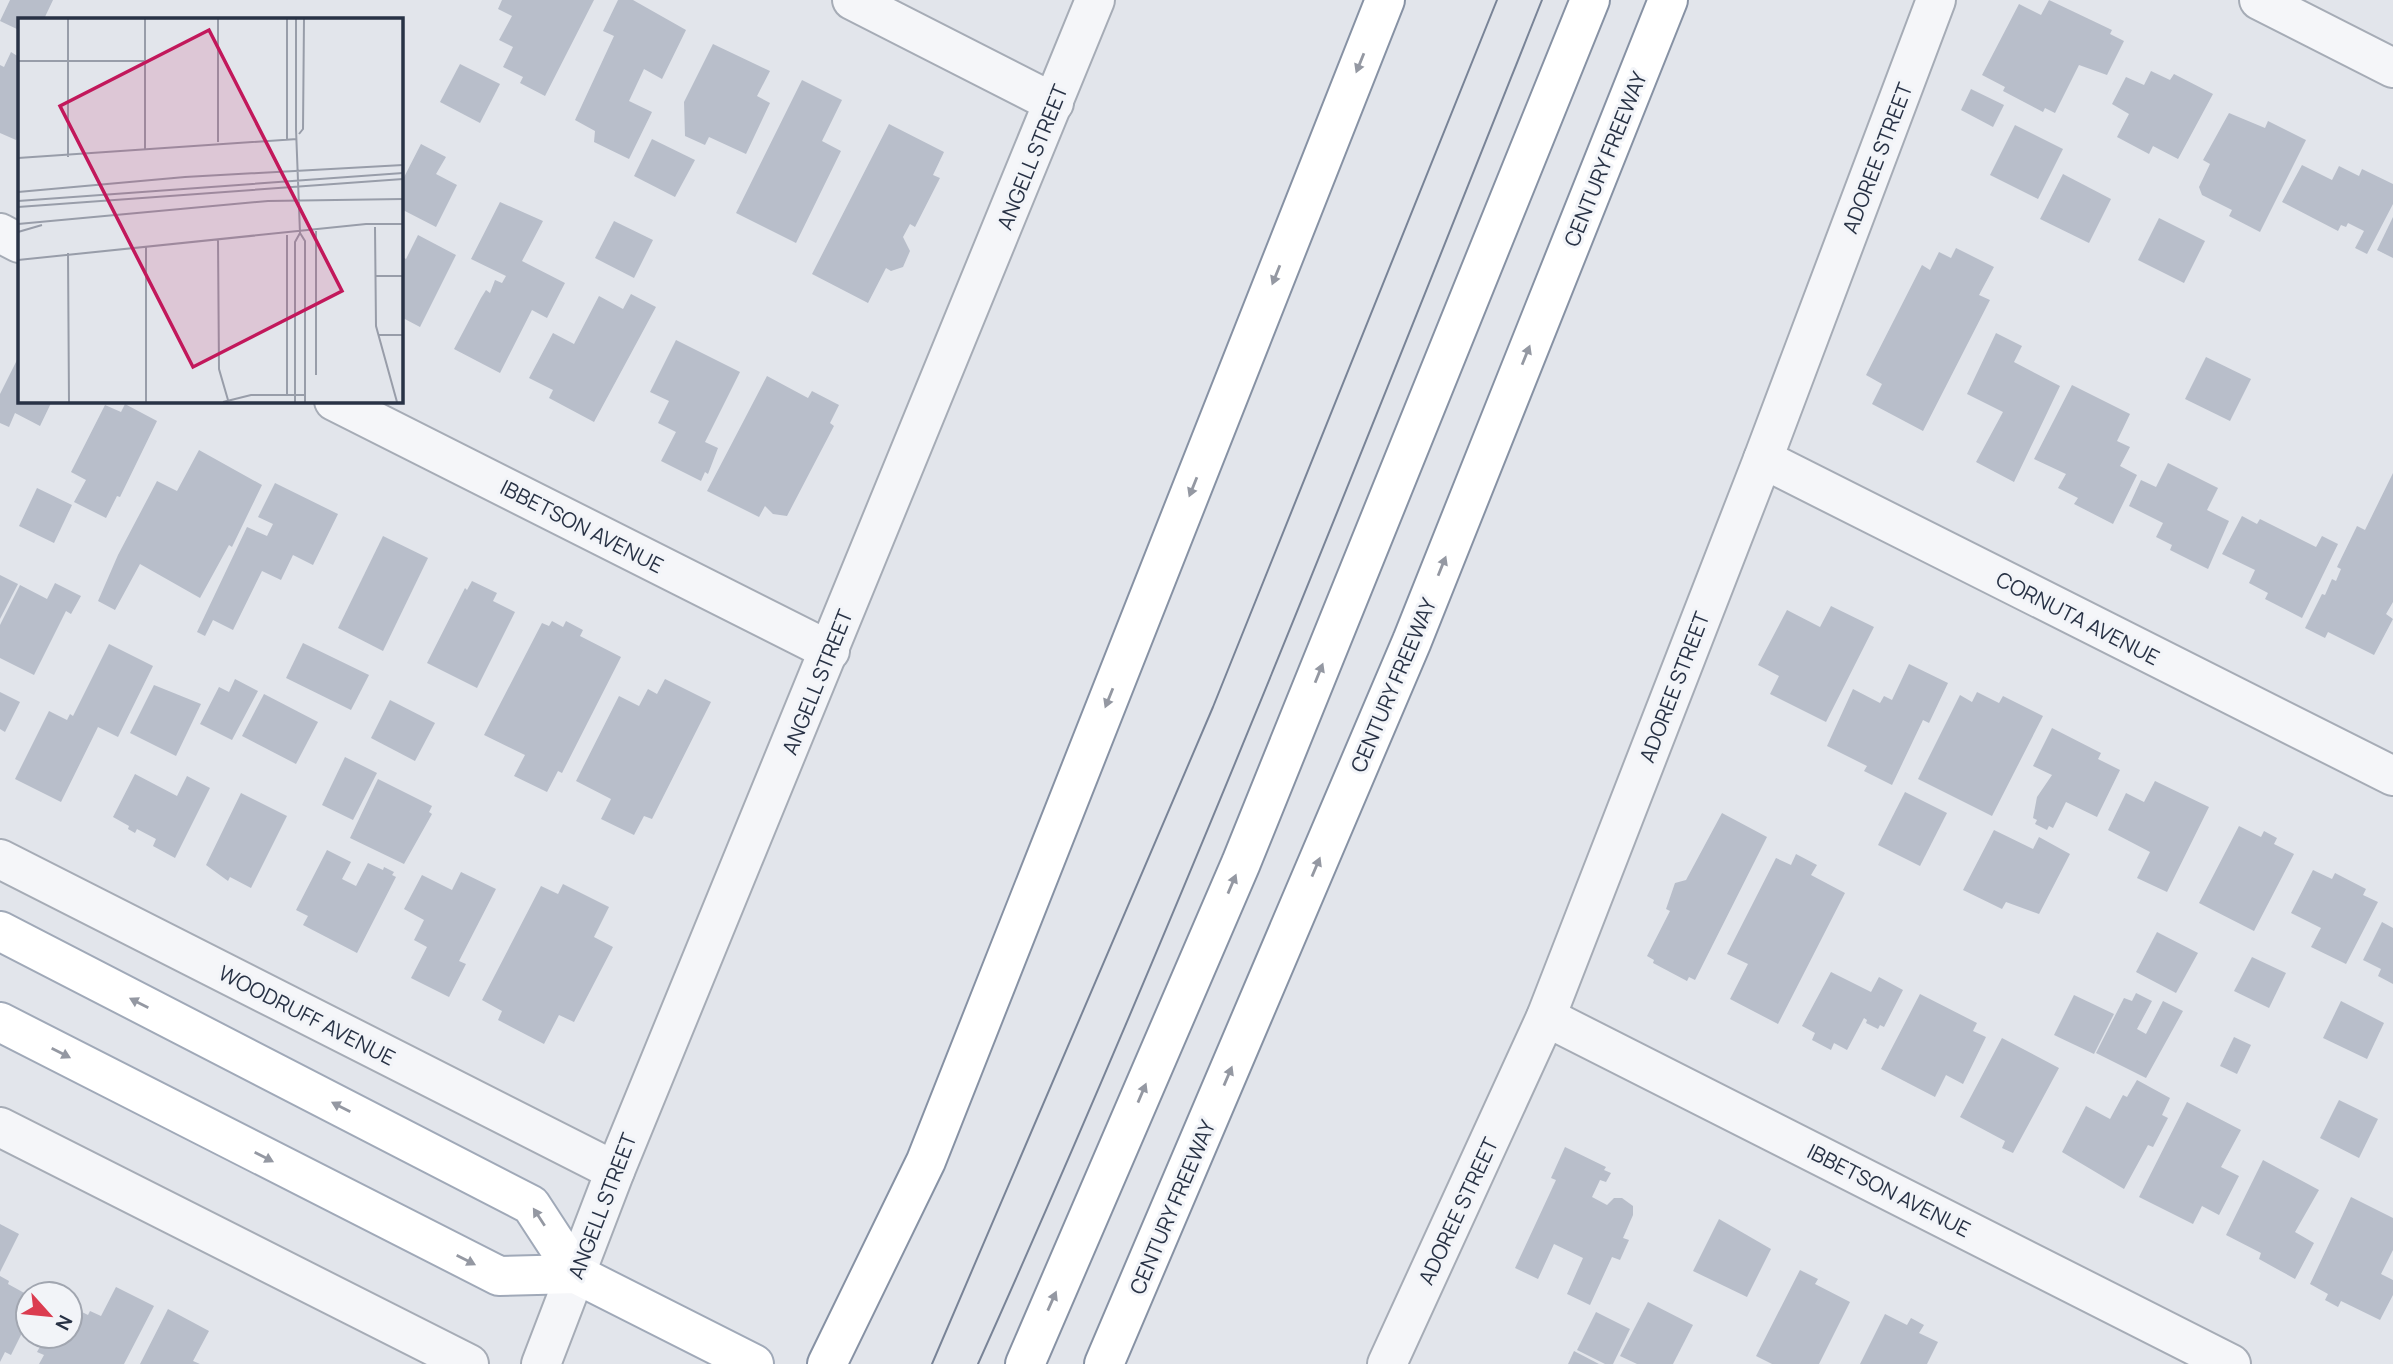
<svg xmlns="http://www.w3.org/2000/svg" width="2393" height="1364" viewBox="0 0 2393 1364" font-family="Manrope,sans-serif">
<rect width="100%" height="100%" fill="#e2e5eb"/>
<g fill="#b8beca">
<path d="M10,0H53L44,19H19V30L0,21Z"/>
<path d="M502,0H594L545,96L520,83L523,77L503,67L513,47L499,40L512,16L498,9Z"/>
<path d="M618,0H633L686,30L662,79L644,69L629,101L652,112L629,159L594,142L595,131L575,120L614,36L603,31Z"/>
<path d="M2049,0L2112,30L2110,34L2124,41L2107,75L2079,65L2055,113L2045,108L2043,112L2003,91L2005,87L1982,75L2019,4L2041,15Z"/>
<path d="M713,44L770,71L757,96L770,103L746,154L709,137L705,145L685,136L684,102Z"/>
<path d="M11,52L19,57V134L16,140L0,133V65L4,67Z"/>
<path d="M460,64L500,84L480,123L440,102Z"/>
<path d="M2151,71L2170,80L2174,74L2213,94L2178,159L2153,146L2149,154L2117,137L2129,114L2112,104L2126,77L2144,85Z"/>
<path d="M802,80L842,100L822,141L841,151L796,243L736,213Z"/>
<path d="M1971,89L2004,105L1993,127L1961,110Z"/>
<path d="M2229,113L2265,128L2268,121L2306,140L2260,232L2229,216L2232,210L2202,195L2199,187L2210,164L2203,160Z"/>
<path d="M889,124L944,152L933,175L940,178L915,227L910,224L903,237L910,251L903,267L891,271L886,268L868,303L812,274Z"/>
<path d="M2015,125L2063,149L2038,199L1990,175Z"/>
<path d="M652,139L695,160L675,197L634,176Z"/>
<path d="M421,144L446,157L436,174L457,185L436,227L401,209V183Z"/>
<path d="M2302,165L2332,180L2339,166L2359,176L2362,169L2393,184V204L2367,254L2355,248L2364,231L2348,223L2346,227L2341,225L2338,231L2282,202Z"/>
<path d="M2063,174L2111,199L2089,243L2040,219Z"/>
<path d="M500,202L543,221L522,261L565,283L547,318L532,310L500,373L454,349L481,298L486,290L490,293L495,280L502,283L506,276L471,259Z"/>
<path d="M2393,217V258L2377,250Z"/>
<path d="M2159,218L2205,241L2184,283L2138,260Z"/>
<path d="M614,221L653,240L634,278L595,258Z"/>
<path d="M418,235L456,255L420,327L401,317V256L406,259Z"/>
<path d="M1956,248L1994,267L1979,295L1990,300L1923,431L1872,404L1882,384L1866,375L1922,265L1930,270L1939,252L1951,258Z"/>
<path d="M631,294L656,307L594,422L549,398L553,390L529,378L553,333L574,344L599,296L623,309Z"/>
<path d="M1996,333L2022,346L2014,362L2060,386L2014,482L1976,462L2003,412L1967,394Z"/>
<path d="M676,340L740,372L705,442L718,448L708,474L705,472L701,481L661,461L676,432L658,423L669,401L650,392Z"/>
<path d="M2206,357L2251,379L2230,421L2185,399Z"/>
<path d="M17,360L19,361V401H52L40,426L15,413L9,427L0,423V394Z"/>
<path d="M767,376L808,398L812,391L839,405L830,423L834,426L787,516L773,514L765,506L759,517L707,491Z"/>
<path d="M2072,385L2130,414L2117,441L2130,447L2120,466L2137,475L2113,524L2074,504L2078,498L2058,488L2066,474L2034,459Z"/>
<path d="M125,404L157,421L120,497L117,496L106,518L74,502L86,480L71,472L105,405L121,412Z"/>
<path d="M199,450L262,485L232,547L229,545L200,598L140,564L115,610L98,601L118,555L157,481L177,491Z"/>
<path d="M2168,463L2218,488L2207,510L2229,521L2208,569L2170,550L2172,545L2156,537L2163,523L2129,506L2141,480L2156,487Z"/>
<path d="M2393,473V602L2386,614L2393,619L2374,655L2328,632L2325,638L2305,628L2322,594L2325,595L2332,579L2336,581L2341,569L2337,567L2357,526L2365,530Z"/>
<path d="M275,483L338,514L313,565L293,555L281,580L262,571L233,630L213,620L205,636L197,632L247,527L267,536L273,524L258,517Z"/>
<path d="M37,488L72,505L54,543L19,526Z"/>
<path d="M2242,516L2257,524L2260,519L2316,547L2322,536L2338,544L2302,618L2265,599L2268,593L2249,583L2255,570L2222,554Z"/>
<path d="M383,536L428,558L383,651L338,628Z"/>
<path d="M0,575L18,584L0,619Z"/>
<path d="M472,581L497,593L493,601L515,612L477,688L427,663L465,588L467,590Z"/>
<path d="M55,583L81,596L71,614L66,611L34,675L0,658V625L20,585L47,599Z"/>
<path d="M1831,606L1874,627L1826,722L1770,694L1779,676L1758,665L1787,610L1820,627Z"/>
<path d="M552,621L563,627L566,621L583,630L580,636L621,657L562,773L558,771L547,792L514,776L525,755L484,735L542,623L549,626Z"/>
<path d="M303,643L369,675L351,710L286,678Z"/>
<path d="M109,644L153,666L118,737L98,727L61,802L15,779L49,711L67,720L70,714L73,716Z"/>
<path d="M1909,664L1948,683L1929,723L1923,720L1892,785L1864,771L1867,766L1827,746L1853,689L1880,703L1884,696L1892,700Z"/>
<path d="M235,679L258,691L232,740L200,724L219,687L229,692Z"/>
<path d="M665,679L711,702L652,819L644,816L634,835L601,819L611,799L576,781L619,696L639,706L648,689L657,694Z"/>
<path d="M154,685L201,704L176,756L130,733Z"/>
<path d="M0,692L20,702L5,732L0,729Z"/>
<path d="M1977,692L1999,703L2003,696L2043,716L1992,816L1918,779L1960,695L1972,702Z"/>
<path d="M264,694L318,722L296,764L242,736Z"/>
<path d="M390,700L435,723L415,761L371,738Z"/>
<path d="M2052,728L2101,753L2098,759L2120,770L2097,817L2066,802L2053,828L2049,826L2047,830L2035,824L2037,820L2033,818L2037,797L2052,775L2033,766Z"/>
<path d="M345,757L377,773L353,820L322,805Z"/>
<path d="M135,774L177,796L187,776L210,788L175,858L153,846L156,839L137,829L135,833L128,829L129,826L113,817Z"/>
<path d="M378,779L432,806L429,812L432,814L404,864L350,838Z"/>
<path d="M2155,781L2209,807L2167,892L2137,878L2150,852L2108,830L2126,793L2144,802Z"/>
<path d="M1905,792L1947,813L1920,866L1878,845Z"/>
<path d="M241,793L287,816L251,888L230,877L228,881L206,865Z"/>
<path d="M1722,813L1767,837L1695,980L1689,977L1687,981L1653,963L1654,960L1647,956L1670,911L1666,909L1675,883L1686,880Z"/>
<path d="M2239,826L2261,837L2264,831L2277,838L2274,844L2294,854L2254,931L2199,903Z"/>
<path d="M1994,830L2033,849L2039,837L2070,854L2039,914L2006,902L2002,909L1963,890Z"/>
<path d="M327,850L351,862L342,879L356,886L368,863L383,870L384,867L394,872L392,875L396,877L357,953L303,925L308,916L296,910Z"/>
<path d="M1796,854L1817,865L1811,875L1845,893L1778,1024L1730,999L1748,964L1727,954L1776,858L1791,865Z"/>
<path d="M2313,870L2332,879L2335,873L2366,889L2363,895L2378,902L2346,964L2311,947L2321,928L2291,913Z"/>
<path d="M461,872L496,889L459,961L466,964L449,997L411,978L427,947L414,940L424,920L404,909L422,875L452,890Z"/>
<path d="M563,884L609,907L594,937L613,947L574,1022L559,1015L544,1044L498,1020L502,1011L482,1000L541,886L558,894Z"/>
<path d="M2382,922L2393,928V984L2378,976L2381,969L2363,960Z"/>
<path d="M2157,932L2198,953L2176,993L2136,972Z"/>
<path d="M2252,957L2286,973L2269,1008L2234,991Z"/>
<path d="M1831,972L1871,992L1879,977L1903,990L1884,1027L1880,1025L1878,1029L1866,1023L1867,1020L1864,1018L1847,1050L1834,1043L1831,1050L1812,1040L1815,1033L1802,1026Z"/>
<path d="M2136,993L2152,1001L2137,1029L2146,1034L2163,1001L2183,1011L2146,1078L2096,1053L2124,998L2132,1001Z"/>
<path d="M1920,994L1977,1023L1973,1031L1986,1037L1963,1084L1946,1075L1935,1097L1881,1069Z"/>
<path d="M2074,995L2114,1014L2094,1054L2054,1035Z"/>
<path d="M2341,1001L2384,1023L2367,1059L2323,1038Z"/>
<path d="M2234,1037L2251,1045L2237,1074L2220,1066Z"/>
<path d="M2002,1038L2059,1068L2013,1153L2002,1148L2005,1141L1960,1117Z"/>
<path d="M2137,1080L2170,1098L2162,1115L2168,1118L2153,1147L2148,1145L2124,1189L2062,1152L2086,1106L2110,1119L2123,1095L2127,1097Z"/>
<path d="M2339,1100L2378,1119L2359,1158L2320,1138Z"/>
<path d="M2187,1102L2241,1130L2221,1167L2239,1176L2219,1215L2202,1206L2193,1224L2139,1197Z"/>
<path d="M1565,1147L1606,1167L1604,1170L1611,1173L1606,1182L1600,1180L1592,1197L1607,1205L1614,1198H1622L1633,1206V1215L1623,1238L1629,1240L1620,1260L1612,1257L1590,1305L1567,1294L1583,1258L1554,1244L1538,1279L1515,1268L1556,1180L1551,1178Z"/>
<path d="M2263,1160L2319,1190L2295,1232L2314,1243L2295,1279L2259,1259L2261,1253L2226,1235Z"/>
<path d="M2351,1197L2393,1218V1250L2381,1274L2393,1280V1295L2380,1320L2341,1301L2338,1307L2325,1300L2328,1294L2310,1284Z"/>
<path d="M1719,1219L1771,1249L1747,1297L1693,1271Z"/>
<path d="M0,1224L19,1234L0,1272Z"/>
<path d="M1800,1270L1818,1279L1815,1284L1850,1302L1819,1364H1772L1756,1356Z"/>
<path d="M0,1276L9,1281L8,1284L28,1295V1321L11,1355L5,1352L0,1362Z"/>
<path d="M116,1287L154,1306L124,1364H39L44,1355L37,1352L46,1336H70V1306L88,1315L90,1311L101,1316Z"/>
<path d="M1648,1302L1693,1325L1673,1364H1637L1620,1356Z"/>
<path d="M168,1309L209,1331L193,1361L200,1364H140Z"/>
<path d="M1596,1312L1630,1329L1613,1364H1605L1577,1350Z"/>
<path d="M1885,1314L1907,1325L1911,1318L1924,1325L1919,1333L1938,1342L1927,1364H1860Z"/>
<path d="M1574,1351L1599,1364H1568Z"/>
</g>
<g fill="none" stroke-linecap="round" stroke-linejoin="round">
<defs>
<g id="minor">
<path d="M852,0L1054,103"/>
<path d="M2259,0L2393,68"/>
<path d="M0,233L19,243"/>
<path d="M334,401L830,651"/>
<path d="M1763,459L2393,776"/>
<path d="M0,859L615,1171"/>
<path d="M1546,1017L2231,1364"/>
<path d="M0,1127L469,1364"/>
<path d="M541,1364L615,1171L1095,0"/>
<path d="M1387,1364L1546,1017L1763,459L1936,0"/>
</g>
<g id="major">
<path d="M0,931L531,1205L576,1274"/>
<path d="M0,1022L499,1276L576,1274L754,1364"/>
</g>
<g id="highway">
<path d="M827,1364L926,1161L1385,0"/>
<path d="M1025,1364L1241,863L1590,0"/>
<path d="M1104,1364L1412,641L1668,0"/>
</g>
</defs>
<use href="#minor" stroke="#a6acb6" stroke-width="42"/>
<use href="#major" stroke="#a0a9b8" stroke-width="42"/>
<use href="#highway" stroke="#8792a4" stroke-width="42"/>
<use href="#minor" stroke="#f5f6f9" stroke-width="38"/>
<use href="#major" stroke="#fff" stroke-width="38"/>
<use href="#highway" stroke="#fff" stroke-width="38"/>
<g stroke="#798497" stroke-width="2">
<path d="M932,1364L1213,707L1497,0"/>
<path d="M978,1364C1179,915 1360,457 1542,0"/>
</g>
</g>
<defs><path id="oneway-solid" d="M-6-.8H1V-3.2L6.5 0L1 3.2V.8H-6Z" transform="scale(1.75)"/></defs>
<g fill="#9498a2">
<use href="#oneway-solid" transform="translate(1360 63) rotate(112)"/>
<use href="#oneway-solid" transform="translate(1276 275) rotate(112)"/>
<use href="#oneway-solid" transform="translate(1526 355) rotate(-68)"/>
<use href="#oneway-solid" transform="translate(1193 487) rotate(112)"/>
<use href="#oneway-solid" transform="translate(1442 566) rotate(-68)"/>
<use href="#oneway-solid" transform="translate(1319 673) rotate(-68)"/>
<use href="#oneway-solid" transform="translate(1109 698) rotate(112)"/>
<use href="#oneway-solid" transform="translate(1316 867) rotate(-67)"/>
<use href="#oneway-solid" transform="translate(1232 884) rotate(-67)"/>
<use href="#oneway-solid" transform="translate(139 1003) rotate(-153)"/>
<use href="#oneway-solid" transform="translate(61 1053) rotate(27)"/>
<use href="#oneway-solid" transform="translate(1228 1076) rotate(-67)"/>
<use href="#oneway-solid" transform="translate(1142 1093) rotate(-67)"/>
<use href="#oneway-solid" transform="translate(341 1107) rotate(-153)"/>
<use href="#oneway-solid" transform="translate(264 1157) rotate(27)"/>
<use href="#oneway-solid" transform="translate(539 1217) rotate(-123)"/>
<use href="#oneway-solid" transform="translate(466 1260) rotate(27)"/>
<use href="#oneway-solid" transform="translate(1052 1301) rotate(-66)"/>
</g>
<g text-anchor="middle" dominant-baseline="central" stroke-width="6" stroke-linejoin="round" paint-order="stroke">
<g font-size="21" fill="#283245" stroke="#f2f4f8">
<text transform="translate(1032 157) rotate(-68)">ANGELL STREET</text>
<text transform="translate(1877 158) rotate(-69)">ADOREE STREET</text>
<text transform="translate(1605 159) rotate(-68)">CENTURY FREEWAY</text>
<text transform="translate(582 526) rotate(27)">IBBETSON AVENUE</text>
<text transform="translate(2078 618) rotate(27)">CORNUTA AVENUE</text>
<text transform="translate(817 682) rotate(-68)">ANGELL STREET</text>
<text transform="translate(1393 685) rotate(-67)">CENTURY FREEWAY</text>
<text transform="translate(1674 687) rotate(-69)">ADOREE STREET</text>
<text transform="translate(307 1015) rotate(27)">WOODRUFF AVENUE</text>
<text transform="translate(1889 1190) rotate(27)">IBBETSON AVENUE</text>
<text transform="translate(602 1206) rotate(-69)">ANGELL STREET</text>
<text transform="translate(1172 1207) rotate(-67)">CENTURY FREEWAY</text>
<text transform="translate(1458 1211) rotate(-65)">ADOREE STREET</text>
</g>
</g>
<g transform="translate(18 18)">
<rect width="385" height="385" fill="#e2e5eb"/>
<path fill="none" stroke="#989da9" stroke-width="2" d="M50,1V139M127,1V131M200,1V124M269,1V121M278,1V111L282,215L287,223V384M0,43H127M281,116L285,111L286,1M0,140L279,121M0,174L167,159L385,147M0,183L385,155M0,189L385,161M0,206L250,183L385,181M357,209L358,308L379,384M298,213V357M0,214L24,207M269,217V376M200,222L201,351L210,382M128,228V384M50,235L51,384M0,242L348,206H385M358,258H385M360,317H385M205,384L233,377H287M277,384V224L282,215"/>
<path fill="#c2185b" fill-opacity="0.15" stroke="#c2185b" stroke-width="3.5" d="M191,12L324,273L175,349L42,88Z"/>
<rect width="385" height="385" fill="none" stroke="#283245" stroke-width="3.5"/>
</g>
<g transform="translate(49 1315) rotate(117)"><circle r="33" fill="#f2f4f8" stroke="#a1a6b0" stroke-width="2"/>
<path d="M0-5L12 26L0 18L-12 26Z" fill="#db3c50"/>
<text y="-10" font-size="19" font-weight="bold" text-anchor="middle" fill="#283245">N</text>
</g>
</svg>
